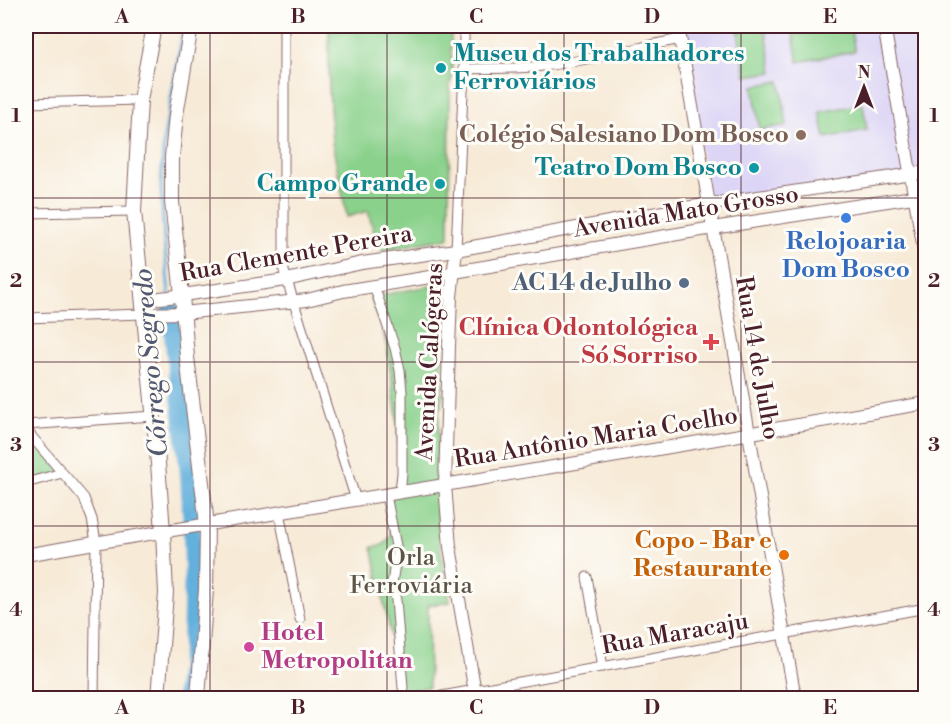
<svg xmlns="http://www.w3.org/2000/svg" width="951" height="724" viewBox="0 0 951 724" font-family="'Libre Bodoni',serif">
<rect width="100%" height="100%" fill="#fdfcf7"/>
<filter id="ink" filterUnits="userSpaceOnUse"><feTurbulence type="fractalNoise" baseFrequency=".0167" numOctaves="2"/><feDisplacementMap in="SourceGraphic" scale="12" xChannelSelector="R" yChannelSelector="G"/><feConvolveMatrix kernelMatrix="1 2 1 2 8 2 1 2 1" color-interpolation-filters="sRGB"/></filter>
<filter id="wash" filterUnits="userSpaceOnUse"><feTurbulence type="fractalNoise" baseFrequency=".008" numOctaves="4" result="noise"/><feDisplacementMap in="SourceGraphic" scale="24" xChannelSelector="R" yChannelSelector="G"/><feGaussianBlur stdDeviation="1.35" result="paint"/><feColorMatrix in="noise" values="0 0 0 0 0 0 0 0 0 0 0 0 0 0 0 0 0 1.4 0 .05"/><feComposite in="paint" operator="in"/></filter>
<g filter="url(#wash)">
<rect width="100%" height="100%" fill="#f7ead7"/>
<path fill="#ddd5f6" d="M678,26H925V172L710,204Z"/>
<g fill="#8ad18c" stroke="#6a785c" stroke-width="1.5">
<path d="M329,26H451V57H452V80L450,81L449,238L382,250L379,249L377,244L368,211L347,217L332,142L329,88Z"/>
<path d="M842,26H850L855,51L798,62L793,34Z"/>
<path d="M765,27L773,72L746,76L738,32Z"/>
<path d="M780,81L787,125L760,130L753,86Z"/>
<path d="M863,104L867,130L825,138L820,112Z"/>
<path d="M435,285L443,290L442,407L439,409L437,513L441,552L450,602L428,605L429,687L398,692L394,651L372,547L383,545L391,536L387,512L400,474L398,425L388,354L382,326L370,297Z"/>
<path d="M26,430L62,473L26,483Z"/>
</g>
<g fill="none" stroke-linecap="round" stroke-linejoin="round">
<path stroke="#63b0dc" stroke-width="3" d="M169,294L164,240L161,185L164,137L184,26"/>
<path stroke="#63b0dc" stroke-width="18" d="M170,309L189,474L192,529L193,567L191,652L185,698"/>
</g>
</g>
<g filter="url(#ink)">
<g fill="none" stroke-linecap="round" stroke-linejoin="round">
<defs>
<g id="street">
<path d="M284,26V271L356,500"/>
<path d="M464,69C491,68 517,69 543,66C590,61 635,48 680,39"/>
<path d="M26,103L140,100"/>
<path d="M26,213L134,211"/>
<path d="M456,250L464,69V26"/>
<path d="M374,286L395,348L400,370L402,392V473L400,492"/>
<path d="M26,318L143,314"/>
<path d="M26,425L153,416"/>
<path d="M26,430L84,498L92,519L96,542L94,698"/>
<path d="M26,483L62,473"/>
<path d="M386,495L397,551L392,583L396,600L403,688"/>
<path d="M279,512L300,619"/>
<path d="M587,577L603,667"/>
<path d="M431,698L926,608"/>
</g>
<g id="secondary">
<path d="M678,26L795,698"/>
<path d="M884,26L926,261"/>
<path d="M456,250L451,297L449,346L445,485L450,547L476,698"/>
<path d="M143,300L169,297L286,280L362,263L456,250L685,208L926,172"/>
<path d="M143,314L183,313L307,300L343,291L430,277L454,272L713,228L926,195"/>
<path d="M26,555C131,536 237,520 342,502C537,470 731,437 926,403"/>
</g>
<g id="primary">
<path d="M154,26L140,100L134,211L158,463L163,532L166,593L158,698"/>
<path d="M191,26L176,115L172,157V202L182,295L187,357L207,525L206,589L198,698"/>
</g>
</defs>
<use href="#street" stroke="#876667" stroke-width="11"/>
<use href="#secondary" stroke="#876667" stroke-width="14"/>
<use href="#primary" stroke="#876667" stroke-width="16"/>
<use href="#street" stroke="#fff" stroke-width="9"/>
<use href="#secondary" stroke="#fff" stroke-width="12"/>
<use href="#primary" stroke="#fff" stroke-width="14"/>
</g>
</g>
<path fill="none" stroke="#4a1f2b" stroke-width="1.5" stroke-opacity="0.55" d="M210,26V698M387,26V698M564,26V698M741,26V698M26,198H926M26,362H926M26,526H926"/>
<g fill="#0f9aa8" stroke="#fdfcf7" stroke-width="2">
<circle cx="441" cy="68" r="6"/>
<circle cx="754" cy="168" r="6"/>
<circle cx="440" cy="184" r="6"/>
</g>
<circle fill="#8d6e63" stroke="#fdfcf7" stroke-width="2" cx="801" cy="135" r="6"/>
<circle fill="#3f7fe0" stroke="#fdfcf7" stroke-width="2" cx="846" cy="218" r="6"/>
<circle fill="#5c6f8a" stroke="#fdfcf7" stroke-width="2" cx="684" cy="283" r="6"/>
<path fill="#e0444e" stroke="#fdfcf7" stroke-width="2" d="M708 333h6v6h6v6h-6v6h-6v-6h-6v-6h6z"/>
<circle fill="#e8710a" stroke="#fdfcf7" stroke-width="2" cx="784" cy="555" r="6"/>
<circle fill="#d1479c" stroke="#fdfcf7" stroke-width="2" cx="249" cy="647" r="6"/>
<g text-anchor="middle" dominant-baseline="central" stroke-width="6" stroke-linejoin="round" paint-order="stroke">
<g font-size="24" font-weight="bold" fill="#0d838f" stroke="#fdfcf7" text-anchor="end">
<text x="453" y="54" text-anchor="start">Museu dos Trabalhadores<tspan x="453" dy="28">Ferroviários</tspan></text>
<text x="742" y="168">Teatro Dom Bosco</text>
<text x="428" y="184">Campo Grande</text>
</g>
<g font-size="24" font-weight="bold" fill="#785e54" stroke="#fdfcf7" text-anchor="end">
<text x="789" y="135">Colégio Salesiano Dom Bosco</text>
</g>
<g font-size="24" fill="#4a1f2b" stroke="#fdfcf7">
<text transform="translate(686 212) rotate(-9)">Avenida Mato Grosso</text>
<text transform="translate(296 254) rotate(-10)">Rua Clemente Pereira</text>
<text transform="translate(757 358) rotate(80)">Rua 14 de Julho</text>
<text transform="translate(430 362) rotate(-87)">Avenida Calógeras</text>
<text transform="translate(596 438) rotate(-9)">Rua Antônio Maria Coelho</text>
<text transform="translate(675 634) rotate(-10)">Rua Maracaju</text>
</g>
<g font-size="24" font-weight="bold" fill="#366cbe" stroke="#fdfcf7">
<text x="846" y="242">Relojoaria<tspan x="846" dy="28">Dom Bosco</tspan></text>
</g>
<g font-size="24" font-weight="bold" fill="#4e5e75" stroke="#fdfcf7" text-anchor="end">
<text x="672" y="283">AC 14 de Julho</text>
</g>
<g font-size="24" font-weight="bold" fill="#be3a42" stroke="#fdfcf7" text-anchor="end">
<text x="698" y="328">Clínica Odontológica<tspan x="698" dy="28">Só Sorriso</tspan></text>
</g>
<g font-size="24" font-weight="bold" fill="#c56008" stroke="#fdfcf7" text-anchor="end">
<text x="772" y="541">Copo - Bar e<tspan x="772" dy="28">Restaurante</tspan></text>
</g>
<g font-size="24" fill="#5d5448" stroke="#fdfcf7">
<text x="411" y="558">Orla<tspan x="411" dy="28">Ferroviária</tspan></text>
</g>
<g font-size="24" font-weight="bold" fill="#b23c85" stroke="#fdfcf7" text-anchor="start">
<text x="261" y="633">Hotel<tspan x="261" dy="28">Metropolitan</tspan></text>
</g>
<g font-size="26" font-style="italic" fill="#545972" stroke="#fdfcf7">
<text transform="translate(151 363) rotate(-95)">Córrego Segredo</text>
</g>
</g>
<rect width="951" height="724" fill="none" stroke="#fdfcf7" stroke-width="66"/>
<g transform="translate(864 87)" stroke="#fdfcf7" stroke-width="4.5" paint-order="stroke">
<path d="M0-4.5L10 22L0 15L-10 22Z" fill="#4a1f2b"/>
<text y="-9" font-size="16" font-weight="bold" text-anchor="middle" fill="#4a1f2b">N</text>
</g>
<rect x="33" y="33" width="885" height="658" fill="none" stroke="#4a1f2b" stroke-width="2"/>
<g font-size="20" text-anchor="middle" font-weight="bold" fill="#4a1f2b">
<text x="122" y="23">A</text>
<text x="298" y="23">B</text>
<text x="476" y="23">C</text>
<text x="652" y="23">D</text>
<text x="830" y="23">E</text>
<text x="16" y="122">1</text>
<text x="934" y="122">1</text>
<text x="16" y="287">2</text>
<text x="934" y="287">2</text>
<text x="16" y="451">3</text>
<text x="934" y="451">3</text>
<text x="16" y="616">4</text>
<text x="934" y="616">4</text>
<text x="122" y="714">A</text>
<text x="298" y="714">B</text>
<text x="476" y="714">C</text>
<text x="652" y="714">D</text>
<text x="830" y="714">E</text>
</g>
</svg>
